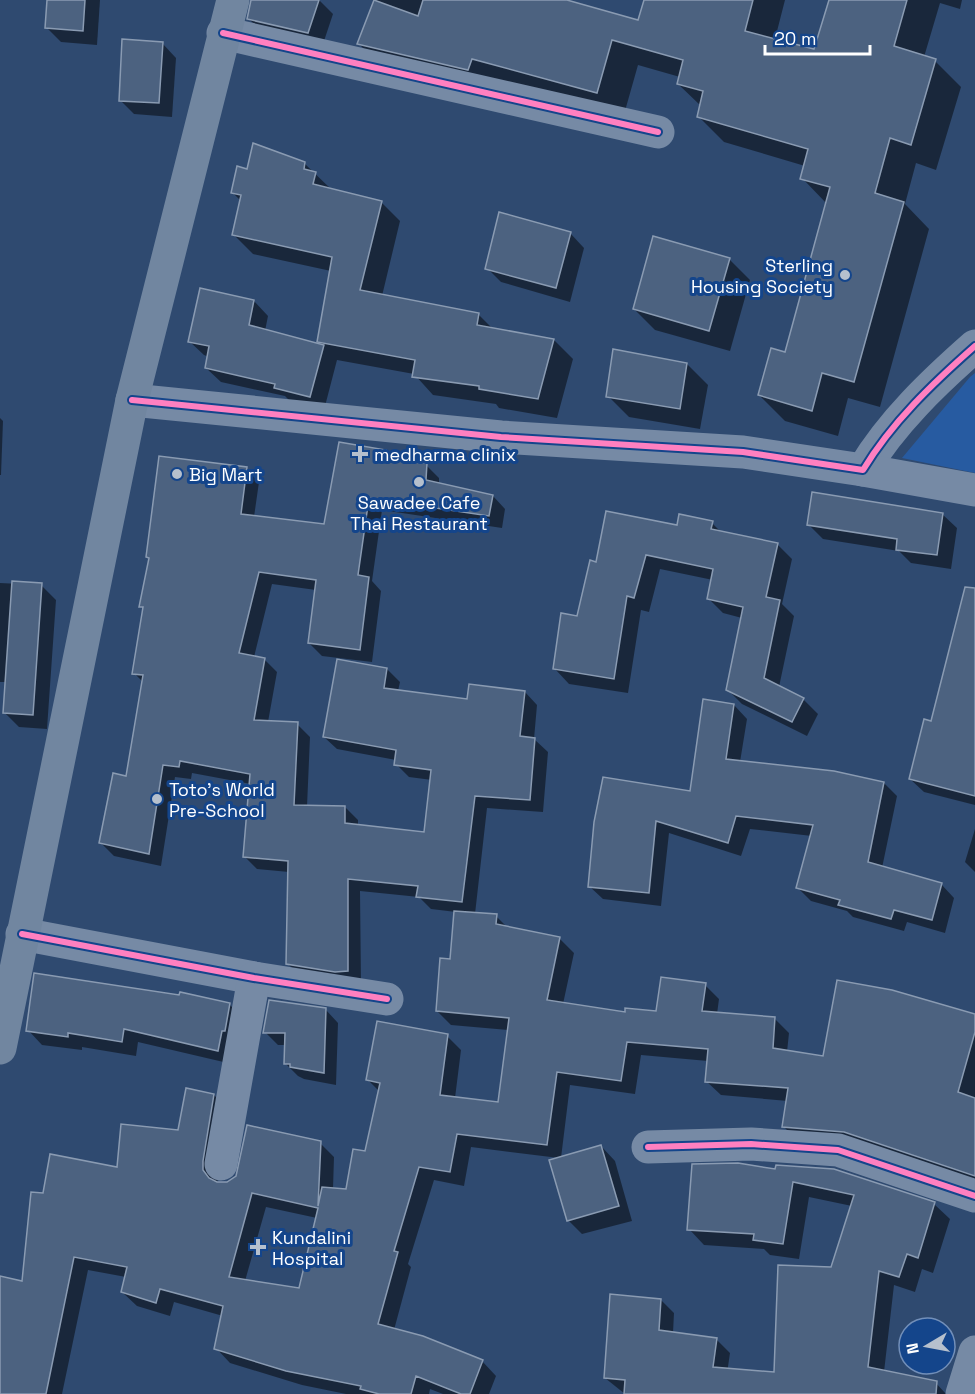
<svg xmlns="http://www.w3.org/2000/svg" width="975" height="1394" viewBox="0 0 975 1394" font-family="'Space Grotesk',sans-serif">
<rect width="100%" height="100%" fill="#2f4a70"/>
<path fill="#275ba1" d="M975,373V473L902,458L970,377Z"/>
<g fill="#0007" fill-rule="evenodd">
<path d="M49,0H100L97,45L61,42L47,28Z"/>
<path d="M251,0H319L333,14L322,47L263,33L249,19Z"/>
<path d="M376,0H561L639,22L645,0H785L775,39L815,51L831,0H962L960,9L940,3L924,57L935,61L961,87L936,170L916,163L905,204L929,229L880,407L848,398L838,436L785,421L759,395L786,354L827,204L802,178L805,166L724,142L698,116L701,106L678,84L680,77L638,65L623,118L385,70L359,44Z"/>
<path d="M162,43L176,58L172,117L134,114L120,100Z"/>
<path d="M304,163L332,190L381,202L400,221L382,296L479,315L493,329L554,340L573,359L557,418L499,408L496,404L433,395L414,374L337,360L324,410L290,401L285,396L221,382L206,368L209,357L204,355L189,341L254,301L268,316L265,331L324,346L319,341L331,271L253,254L234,235L241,201L232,192L248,171Z"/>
<path d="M570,233L584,248L570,302L501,282L487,268Z"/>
<path d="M729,259L750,280L730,351L655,330L634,309Z"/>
<path d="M687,364L708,385L700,429L629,417L608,396Z"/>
<path d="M0,418L3,421L1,475H0Z"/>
<path d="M385,452L396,462L426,465L439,478V485L493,496L505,509L502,528L382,510L372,581L381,591L372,662L322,656L309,643L316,590L272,584L254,657L264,659L277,672L268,722L297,724L310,737L307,807H345L358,820V826L425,833L432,780L409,777L396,764V760L337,749L324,737L387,669L400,682L398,691L469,700L525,692L537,705L534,739L548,752L543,812L487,808L475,914L496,916L508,928L560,939L574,953L563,1004L626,1014L657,1013L705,985L719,999L717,1014L775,1019L789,1033L787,1052L825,1057L975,1015V1185L798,1141L784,1127L788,1101L721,1095L706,1081L708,1061L641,1055L635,1094L570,1085L561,1158L601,1146L615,1161L632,1221L582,1234L568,1220L559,1158L471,1147L464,1186L434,1180L408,1264L411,1267L394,1330L482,1361L496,1376L489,1394H443L430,1389L429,1394H346L302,1385L230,1363L216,1348L223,1316L174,1302L170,1316L137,1306L122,1292L126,1277L88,1270L62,1394H0V1278L23,1282L44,1195L118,1169L179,1131L214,1095L228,1109L217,1184L227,1183L320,1143L334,1157L333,1189L347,1191L367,1153L380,1092L368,1080L447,1036L461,1050L455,1098L499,1104L508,1030L451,1025L437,1011L451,960L456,912L431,909L419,897L360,891L361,984L300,976L287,963L289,872L257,869L244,856L251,784L192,773L191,779L175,777L161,866L114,856L101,843L128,778L143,682L134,673L144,609L141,606L150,559L147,557L246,469L259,482L254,517L326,526ZM266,1207L317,1218L301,1290L245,1281Z"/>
<path d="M942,514L957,528L951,569L911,563L899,551L823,539L809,525Z"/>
<path d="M712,523L722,533L778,545L792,559L782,604L794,616L779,687L803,699L818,714L807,736L742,704L727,689L742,618L723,613L709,599L713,580L660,569L649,612L641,610L628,693L569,684L555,669L578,617L597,563L678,527Z"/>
<path d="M0,583L41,585L56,600L47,729L19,727L4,712L6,682H0Z"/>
<path d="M975,630V805L924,792L910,779L932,723Z"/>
<path d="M734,705L747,719L740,762L884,783L897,796L882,868L941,884L954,898L945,933L907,922L904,931L853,917L847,911L811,901L798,888L812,836L750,829L741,856L669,833L661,906L603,899L589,886L595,822L691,793Z"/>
<path d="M975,829V872L965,862Z"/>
<path d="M181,993L230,1005L244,1019L232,1064L138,1042L136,1056L82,1047V1050L42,1045L28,1030L180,997Z"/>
<path d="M326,1010L338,1023L336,1085L304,1079L298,1076L285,1063L286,1045H278L265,1032Z"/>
<path d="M694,1166L934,1204L950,1219L933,1273L922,1269L915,1292L894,1285L884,1372L935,1382L946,1394H771L776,1374L833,1269L852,1206L809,1197L799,1259L770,1255L764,1249L704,1245L689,1229Z"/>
<path d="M661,1300L674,1313L673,1333L716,1339L730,1353L724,1394H625L605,1378Z"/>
</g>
<g fill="#4c6280" stroke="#8a9bb2" stroke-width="1.5" fill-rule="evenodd">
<path d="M47,0H85L83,31L45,28Z"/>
<path d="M251,0H319L308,33L247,19Z"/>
<path d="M374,0L418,16L423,0H567L638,20L644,0H753L745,31L814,49L829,0H907L894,46L936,59L911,145L890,138L875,193L904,202L854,382L822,373L812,411L758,395L771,348L785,352L830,187L800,179L808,149L697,117L703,91L677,84L683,60L612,40L597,93L472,59L468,70L357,44Z"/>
<path d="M122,39L163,42L159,103L119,101Z"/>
<path d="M253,143L305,162L304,169L316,172L313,184L382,201L360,290L479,313L477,325L554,339L538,399L479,389V386L412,377L415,360L317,342L332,257L232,235L241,195L231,193L237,166L247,169Z"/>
<path d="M499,212L571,232L556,288L485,269Z"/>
<path d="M653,236L730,258L709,331L633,309Z"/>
<path d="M200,288L254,300L249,325L324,345L310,397L274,388L275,384L205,368L209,346L188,342Z"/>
<path d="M613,349L687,363L680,409L606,397Z"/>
<path d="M339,442L386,450L384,460L427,463L426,480L493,495L489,516L369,498L358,575L369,577L360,650L308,643L316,580L259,572L239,653L265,658L254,720L298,722L294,805L345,806V823L424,832L431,770L394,765L396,750L323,737L337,659L387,668L384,688L467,699L469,684L525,691L520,736L535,738L530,800L475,796L462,902L416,897L418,886L348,879V971L335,972L286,964L288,861L243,857L250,774L180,761L179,767L163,765L149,854L99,843L113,773L126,776L143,675L132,674L143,607H139L149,558L146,557L159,456L247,467L241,514L324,524Z"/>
<path d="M812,492L943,513L937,555L896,550L897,539L807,525Z"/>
<path d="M606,511L677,525L679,514L713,521L711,529L778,543L766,597L780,600L764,678L804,698L792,722L726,690L743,607L707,599L713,569L646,555L634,598L627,596L614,679L553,669L561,613L577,616L590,560L596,562Z"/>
<path d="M12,581L42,583L33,715L3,713Z"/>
<path d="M965,587L975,588V796L909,779L924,719L931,721Z"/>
<path d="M703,699L734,704L726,759L834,771L884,782L868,862L942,883L932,920L894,910L891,919L838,905L840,900L796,888L813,825L736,816L728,843L656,821L649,893L588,887L594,822L603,777L690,791Z"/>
<path d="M454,911L497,914L496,924L560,937L547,1000L625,1012V1008L656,1011L661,977L706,983L702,1011L775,1017L773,1048L823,1056L837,980L892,990L975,1014V1032L958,1092L975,1098V1176L844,1132L782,1127L788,1088L705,1082L708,1049L627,1042L621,1081L557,1072L547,1145L457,1134L450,1172L419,1167L394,1251L398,1252L378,1324L423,1336L483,1360L470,1394H461L416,1376L411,1394H379L360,1389L361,1386L286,1371L214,1349L223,1306L160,1289L156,1303L121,1292L127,1267L74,1257L46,1394H0V1276L22,1281L31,1192L43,1193L50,1154L117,1167L121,1124L178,1130L186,1088L214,1094L203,1161V1170L209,1178L217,1182H227L236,1176L247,1125L321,1141L318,1206L322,1187L346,1189L353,1149L365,1151L380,1083L366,1080L377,1021L448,1034L440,1095L498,1102L509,1018L436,1011L440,958L450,959ZM252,1193L318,1208L299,1288L229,1277Z"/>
<path d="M34,973L179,995L180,992L230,1003L225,1031H222L218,1051L124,1029L122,1042L68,1033V1037L26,1031Z"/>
<path d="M269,1000L326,1008L324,1073L290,1067V1064H284L285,1033H263Z"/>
<path d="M601,1145L619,1206L567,1221L549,1160Z"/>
<path d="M738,1163L775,1169L776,1165L834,1169L935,1202L918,1258L907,1254L899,1277L879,1271L868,1367L937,1381L936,1394H624L625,1380L604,1378L610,1294L661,1299L659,1330L717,1338L713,1367L774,1372L778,1265L831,1267L854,1195L793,1182L783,1244L753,1240L754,1234L687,1230L692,1164Z"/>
</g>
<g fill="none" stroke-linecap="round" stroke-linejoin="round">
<g stroke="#768aa5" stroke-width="33">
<path d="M223,33L658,132"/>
<path d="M132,400L501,437L743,452L863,470C892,422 933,383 975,346"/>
<path d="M863,470L975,490"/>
<path d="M22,934L254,978L387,999"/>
<path d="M648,1147L751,1144L838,1150L975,1196"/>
<path d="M221,1164L254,978"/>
<path d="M962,1394L975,1352"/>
</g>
<path stroke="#7186a0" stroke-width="33" d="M0,1048L132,400L233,0"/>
<defs>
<g id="cycleway">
<path d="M223,33L658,132"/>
<path d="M132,400L501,437L743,452L863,470C892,422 933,383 975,346"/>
<path d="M22,934L254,978L387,999"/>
<path d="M648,1147L751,1144L838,1150L975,1196"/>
</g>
</defs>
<use href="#cycleway" stroke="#14458b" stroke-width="10"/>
<use href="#cycleway" stroke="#ff80c0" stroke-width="6"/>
</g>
<g fill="#b6c0cd" stroke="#14458b" stroke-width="2">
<circle cx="845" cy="275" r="6"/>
<path d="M357 445h6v6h6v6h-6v6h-6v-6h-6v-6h6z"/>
<circle cx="177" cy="474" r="6"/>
<circle cx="419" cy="482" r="6"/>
<circle cx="157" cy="799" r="6"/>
<path d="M255 1238h6v6h6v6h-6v6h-6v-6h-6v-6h6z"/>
</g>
<g text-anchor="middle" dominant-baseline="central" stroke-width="6" stroke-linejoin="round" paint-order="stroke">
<g font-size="18" fill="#fff" stroke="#14458b" text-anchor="start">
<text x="833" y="265" text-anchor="end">Sterling<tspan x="833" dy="21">Housing Society</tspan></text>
<text x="374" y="454">medharma clinix</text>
<text x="189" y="474">Big Mart</text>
<text x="419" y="502" text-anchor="middle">Sawadee Cafe<tspan x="419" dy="21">Thai Restaurant</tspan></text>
<text x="169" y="789">Toto's World<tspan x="169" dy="21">Pre-School</tspan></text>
<text x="272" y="1237">Kundalini<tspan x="272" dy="21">Hospital</tspan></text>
</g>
</g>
<g transform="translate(927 1346) rotate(260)"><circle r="28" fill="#14458b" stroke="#728fb9" stroke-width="1.5"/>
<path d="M0-4.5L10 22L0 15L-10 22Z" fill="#b6c0cd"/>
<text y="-9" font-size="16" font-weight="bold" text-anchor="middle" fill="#ffffff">N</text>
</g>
<path d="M765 45v9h105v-9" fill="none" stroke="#ffffff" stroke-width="3"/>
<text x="774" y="45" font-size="18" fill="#ffffff" stroke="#14458b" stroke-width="4.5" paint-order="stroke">20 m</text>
</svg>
